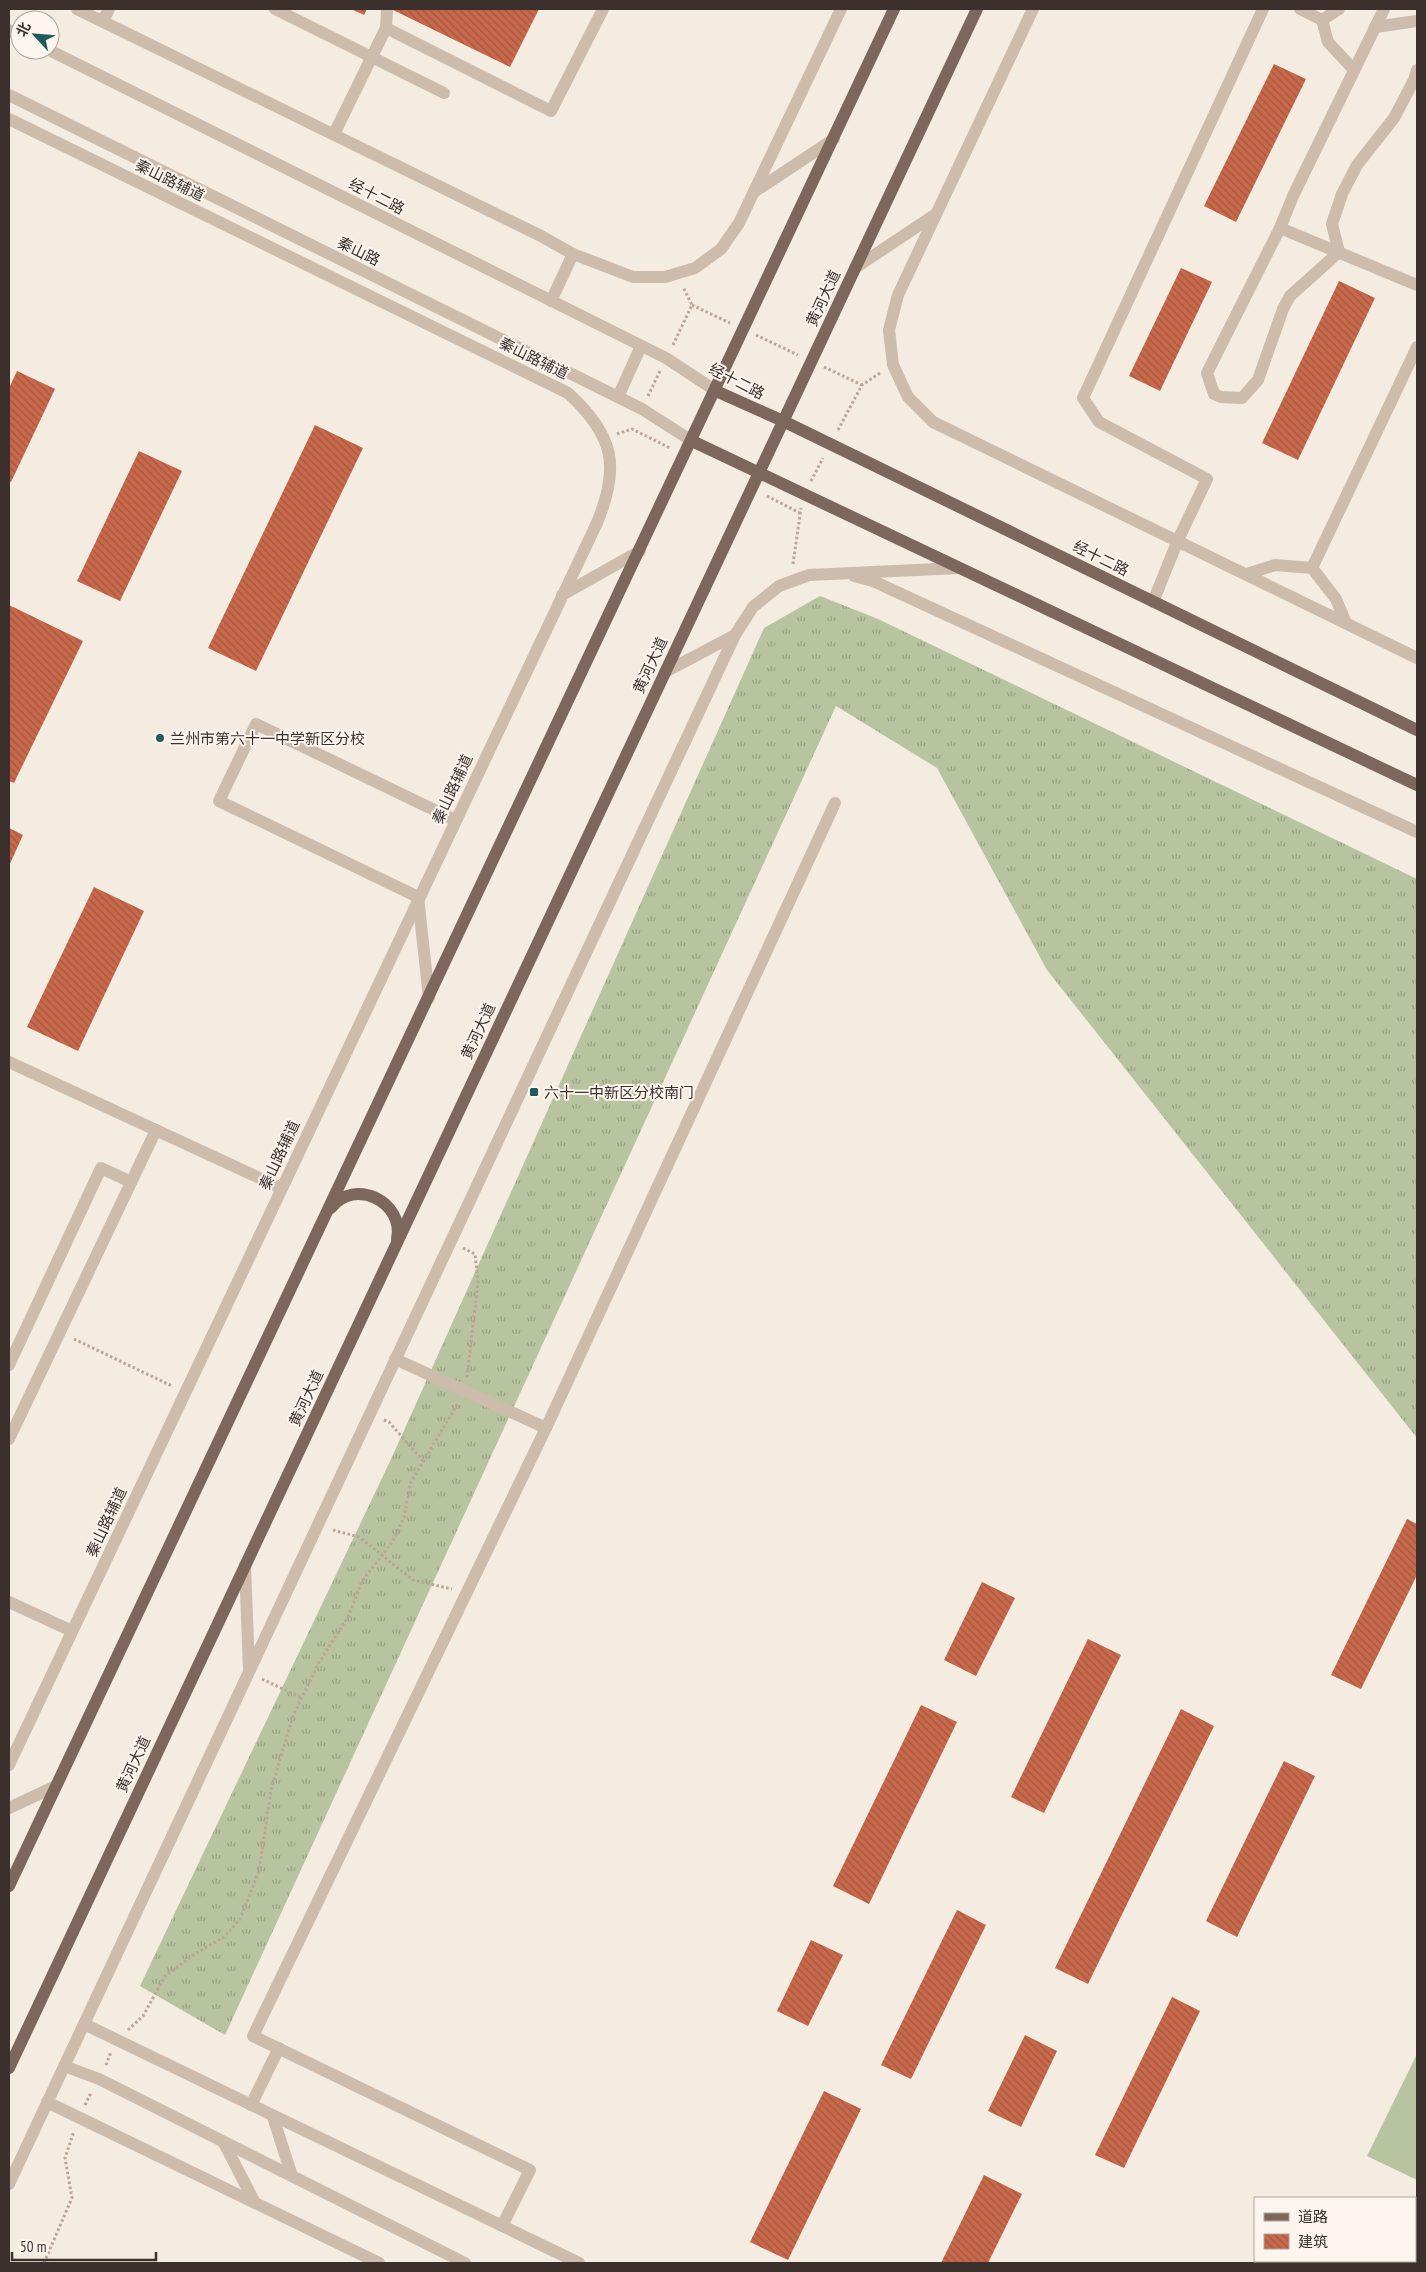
<svg xmlns="http://www.w3.org/2000/svg" width="1426" height="2272" viewBox="0 0 1426 2272" font-family="'PT Sans Narrow','Noto Sans SC',sans-serif">
<defs>
<pattern id="grass-tufts" width="24" height="20" patternUnits="userSpaceOnUse" patternTransform="scale(1.25)"><rect width="24" height="20" fill="#b8c4a0"/><path d="M3 7l-1-3M5 7V3M7 7l1-3M15 17l-1-3M17 17v-4M19 17l1-3" fill="none" stroke="#97a083"/></pattern>
<pattern id="building-back-hatch" width="6" height="6" patternUnits="userSpaceOnUse" patternTransform="scale(1.25)"><rect width="6" height="6" fill="#c8694b"/><path d="M-1 5l2 2M0 0l6 6M5-1l2 2" fill="none" stroke="#a4573f"/></pattern>
</defs>
<rect width="100%" height="100%" fill="#f4ebe1"/>
<path fill="url(#grass-tufts)" d="M820,596L878,619L1417,879V1438L1047,970L937,768L836,706L225,2035L140,1986L393,1455L764,628Z"/>
<path fill="#b8c4a0" d="M1417,2054V2180L1367,2156Z"/>
<g fill="url(#building-back-hatch)">
<path d="M351,9H367L364,15Z"/>
<path d="M391,9H539L510,67Z"/>
<path d="M1274,64L1306,79L1236,222L1204,206Z"/>
<path d="M1181,268L1212,282L1160,391L1129,376Z"/>
<path d="M1339,281L1375,298L1298,460L1262,443Z"/>
<path d="M17,371L55,389L11,482L9,481V388Z"/>
<path d="M315,425L363,448L256,671L208,648Z"/>
<path d="M139,451L182,471L120,601L77,581Z"/>
<path d="M9,605L83,641L14,783L9,781Z"/>
<path d="M9,828L23,835L9,866Z"/>
<path d="M94,887L144,911L78,1051L27,1027Z"/>
<path d="M1407,1519L1417,1524V1575L1361,1689L1331,1675Z"/>
<path d="M982,1582L1015,1598L976,1676L944,1660Z"/>
<path d="M1088,1639L1121,1655L1044,1813L1011,1797Z"/>
<path d="M921,1705L957,1722L869,1904L833,1886Z"/>
<path d="M1181,1709L1214,1726L1088,1984L1055,1968Z"/>
<path d="M1284,1761L1315,1776L1237,1937L1206,1921Z"/>
<path d="M957,1910L986,1925L911,2079L881,2065Z"/>
<path d="M811,1940L843,1955L808,2026L777,2011Z"/>
<path d="M1172,1997L1200,2011L1124,2168L1095,2155Z"/>
<path d="M1025,2035L1057,2051L1021,2127L988,2111Z"/>
<path d="M824,2091L861,2109L788,2260L750,2242Z"/>
<path d="M984,2175L1022,2194L988,2263H941Z"/>
</g>
<g fill="none" stroke-linecap="round" stroke-linejoin="round">
<g stroke="#b9a596" stroke-width="3" stroke-dasharray="2.5 2.5" stroke-linecap="butt">
<path d="M692,305L730,323"/>
<path d="M756,335L798,355"/>
<path d="M673,345L692,305L683,287"/>
<path d="M824,367L862,385"/>
<path d="M648,396L660,371"/>
<path d="M838,430L862,385L880,373"/>
<path d="M617,434L632,429L670,448"/>
<path d="M811,481L823,458"/>
<path d="M767,496L800,513"/>
<path d="M793,564L801,508"/>
<path d="M463,1248L475,1254L478,1283L467,1377"/>
<path d="M74,1339L172,1386"/>
<path d="M384,1420L389,1422L423,1461"/>
<path d="M333,1530L359,1537L413,1580L452,1589"/>
<path d="M262,1679L302,1698"/>
<path d="M128,2030L143,2016L165,1976L193,1955L224,1937L240,1919L259,1871L271,1790L293,1716L318,1664L349,1615L362,1581L391,1544L404,1518L410,1484L458,1403"/>
<path d="M106,2065L111,2052"/>
<path d="M85,2105L91,2093"/>
<path d="M44,2263L72,2198L65,2158L74,2131"/>
</g>
<g stroke="#cdbbac" stroke-width="12">
<path d="M77,9L541,236L573,254L633,277H665L695,268L721,249L739,223L841,9"/>
<path d="M275,9L444,93"/>
<path d="M1033,9L898,295L889,330L893,365L908,397L933,422L1417,658"/>
<path d="M1300,9L1322,20L1328,42L1354,70"/>
<path d="M1384,9L1293,196L1280,228L1207,373L1214,394L1221,397L1242,398L1258,380L1283,309L1290,296L1339,252L1332,224L1342,194L1357,165L1394,118L1414,80L1417,70"/>
<path d="M1322,20L1339,9"/>
<path d="M103,21L109,9"/>
<path d="M1375,27L1417,21"/>
<path d="M386,28L387,9"/>
<path d="M9,30L20,36"/>
<path d="M49,50L666,358L716,391"/>
<path d="M9,95L642,409L692,441"/>
<path d="M9,119L568,393C614,435 621,467 596,525L9,1765"/>
<path d="M334,134L386,28L551,111L603,9"/>
<path d="M754,192L834,139"/>
<path d="M1280,228L1417,285"/>
<path d="M855,268L936,214"/>
<path d="M551,301L573,254"/>
<path d="M618,397L641,346"/>
<path d="M1312,568L1417,347"/>
<path d="M1247,574L1275,565L1312,568L1336,599L1346,623"/>
<path d="M854,576L873,581L1417,832"/>
<path d="M562,595L640,551"/>
<path d="M1153,602L1178,540L1207,479L1099,422L1083,398L1263,9"/>
<path d="M665,672L735,635"/>
<path d="M429,998L418,897L219,801L256,724L455,820"/>
<path d="M9,1062L281,1188"/>
<path d="M395,1359L546,1428"/>
<path d="M9,1365L101,1168L131,1182"/>
<path d="M9,1439L156,1130"/>
<path d="M245,1565L249,1670"/>
<path d="M9,1602L72,1631"/>
<path d="M9,1808L56,1786"/>
<path d="M84,2024L579,2263"/>
<path d="M64,2066L99,2079L465,2263"/>
<path d="M47,2102L379,2263"/>
<path d="M251,2105L279,2048"/>
<path d="M273,2117L292,2176"/>
<path d="M224,2143L255,2203"/>
<path d="M9,2184L735,635L753,607L779,586L809,575L959,568"/>
<path d="M502,2226L530,2170L253,2036L546,1428L835,803"/>
</g>
<g stroke="#7d675c" stroke-width="12">
<path d="M716,391L783,421L1417,730"/>
<path d="M692,441L1417,785"/>
<path d="M331,1208C354,1177 405,1202 397,1239"/>
<path d="M9,1886L894,9"/>
<path d="M9,2068L977,9"/>
</g>
</g>
<g fill="#1f5a5e" stroke="#fbf5ee" stroke-width="2">
<circle cx="160" cy="738" r="5"/>
<rect x="529" y="1087" width="10" height="10" rx="2.5"/>
</g>
<g text-anchor="middle" dominant-baseline="central" stroke-width="4" stroke-linejoin="round" paint-order="stroke">
<g font-size="15" fill="#3b302b" stroke="#fbf5ee">
<text transform="translate(170 180) rotate(26)">秦山路辅道</text>
<text transform="translate(377 196) rotate(27)">经十二路</text>
<text transform="translate(359 251) rotate(26)">秦山路</text>
<text transform="translate(823 298) rotate(-65)">黄河大道</text>
<text transform="translate(534 358) rotate(26)">秦山路辅道</text>
<text transform="translate(737 381) rotate(27)">经十二路</text>
<text transform="translate(1101 558) rotate(26)">经十二路</text>
<text transform="translate(650 665) rotate(-65)">黄河大道</text>
<text transform="translate(452 789) rotate(-65)">秦山路辅道</text>
<text transform="translate(478 1031) rotate(-65)">黄河大道</text>
<text transform="translate(279 1155) rotate(-65)">秦山路辅道</text>
<text transform="translate(306 1398) rotate(-65)">黄河大道</text>
<text transform="translate(106 1522) rotate(-65)">秦山路辅道</text>
<text transform="translate(133 1764) rotate(-65)">黄河大道</text>
</g>
<g font-size="15" fill="#3b302b" stroke="#fbf5ee" text-anchor="start">
<text x="170" y="738">兰州市第六十一中学新区分校</text>
<text x="544" y="1092">六十一中新区分校南门</text>
</g>
</g>
<rect width="1426" height="2272" fill="none" stroke="#3b302b" stroke-width="20"/>
<rect x="1254" y="2197" width="162" height="65" fill="#fbf5ee" stroke="#aea6a0"/>
<rect x="1264" y="2213" width="25" height="8" fill="#7d675c" stroke="#aea6a0"/>
<text x="1298" y="2222" font-size="15" fill="#3b302b">道路</text>
<rect x="1264" y="2234" width="25" height="15" fill="url(#building-back-hatch)" stroke="#aea6a0"/>
<text x="1298" y="2247" font-size="15" fill="#3b302b">建筑</text>
<g transform="translate(35 35) rotate(296)"><circle r="24" fill="#fbf5ee" stroke="#aea6a0"/>
<path d="M0-4L9 19L0 12L-9 19Z" fill="#1f5a5e"/>
<text y="-8" font-size="14" font-weight="bold" text-anchor="middle" fill="#3b302b">北</text>
</g>
<path d="M12 2252v8h144v-8" fill="none" stroke="#3b302b" stroke-width="2.5"/>
<text x="20" y="2252" font-size="15" fill="#3b302b" stroke="#fbf5ee" stroke-width="4" paint-order="stroke">50 m</text>
</svg>
